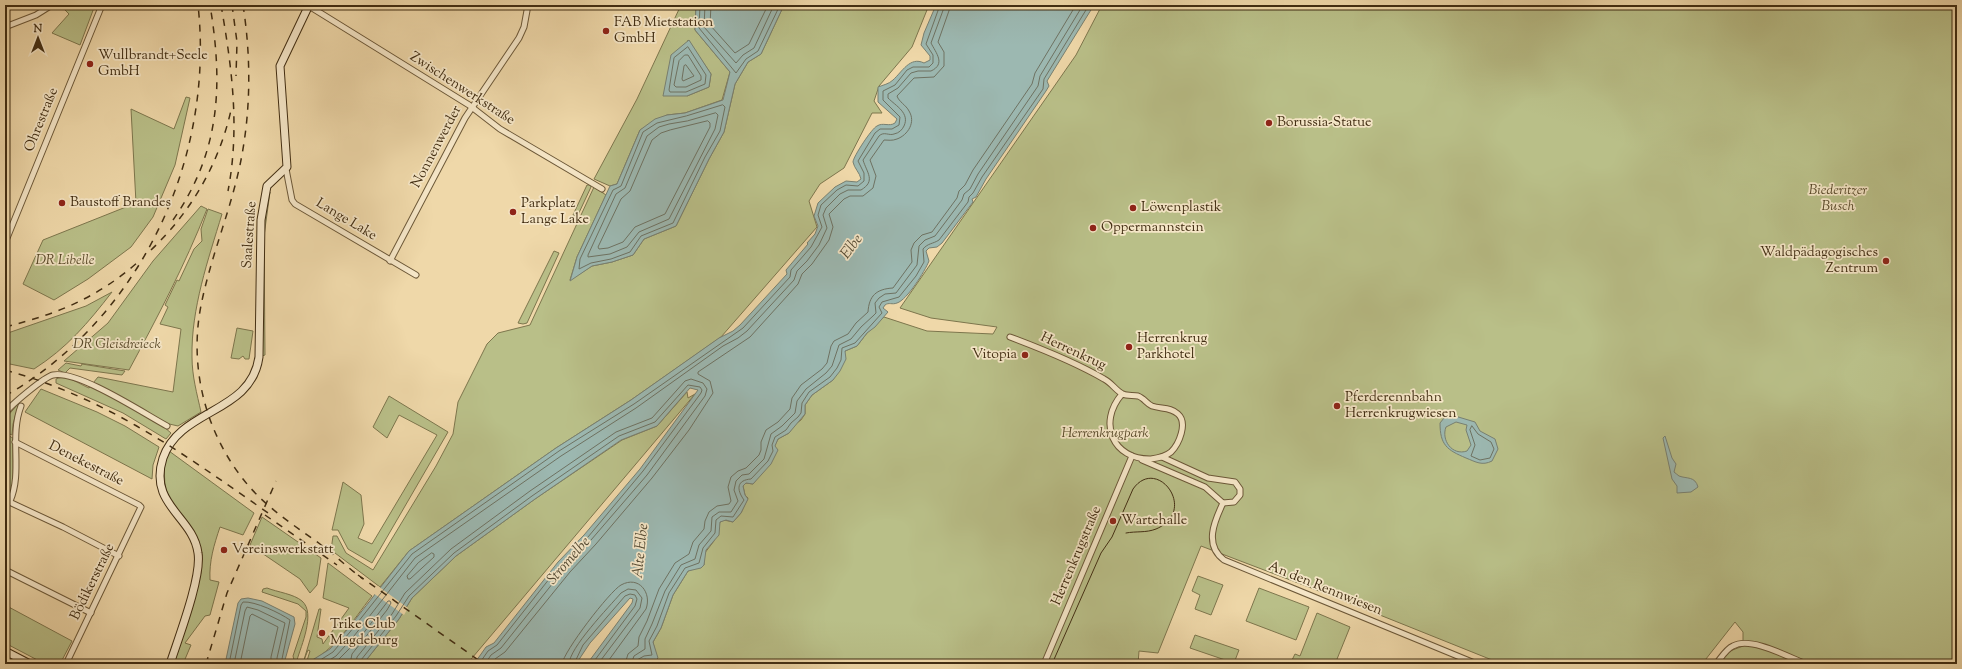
<svg xmlns="http://www.w3.org/2000/svg" width="1962" height="669" viewBox="0 0 1962 669" font-family="'Sorts Mill Goudy',serif">
<rect width="100%" height="100%" fill="#efd8a9"/>
<filter id="stains"><feTurbulence type="fractalNoise" baseFrequency=".005" numOctaves="4"/><feColorMatrix values="0 0 0 0 .2 0 0 0 0 .09 0 0 0 0 .02 0 0 0 .5 -.17"/></filter>
<radialGradient id="worn" r=".72"><stop offset=".6" stop-color="#630" stop-opacity="0"/><stop offset="1" stop-color="#630" stop-opacity=".3"/></radialGradient>
<g fill="#b9bf88" stroke="#7d764d" fill-rule="evenodd">
<path d="M60,5H95L80,45L52,33L69,14Z"/>
<path d="M681,5H696L695,30L730,72L722,100L685,113L667,115L640,130L617,184L610,186L594,179L637,99ZM688,40L711,74L709,87L687,96Z"/>
<path d="M784,5H929L912,47L879,86L874,101L882,113H872L844,168L820,184L809,201L817,227L721,337L631,400L556,448L409,551L380,587L331,550L333,536H337L346,553L373,570L436,466L453,434L458,402L487,344L498,333L530,325L594,187L606,195L577,257L570,280L592,266L612,262L633,255L644,239L676,226L709,159L724,132L735,84L748,62L761,54Z"/>
<path d="M1102,5H1957V664H1719L1730,651L1743,646V632L1735,622L1702,664H1502L1335,597L1201,546L1158,653L1139,651L1138,664H637L655,652L653,642L661,628L673,595L688,571L704,565V554L714,541L720,522L724,520L733,522L741,513L748,498L745,495L743,486L746,483L753,484L760,474L778,439L789,433L794,425L801,420L805,414V405L812,395L833,380L845,351L857,346L867,333L884,317L927,331L993,334L997,327L931,318L900,308L1076,55Z"/>
<path d="M186,97L190,98L175,165L153,217L131,247L88,279L54,300L23,284L43,240L136,203L131,109L174,129Z"/>
<path d="M587,185H590L591,187L577,217L573,215Z"/>
<path d="M270,192L264,236L265,355L262,356L265,210Z"/>
<path d="M201,206L207,209C185,265 157,318 129,370L64,361L108,323L153,261Z"/>
<path d="M208,209L222,214C208,260 191,309 192,357C192,376 197,394 201,412L178,426L165,423L164,427L171,433L166,439L123,413L56,383V379C67,374 79,384 89,388L98,377L173,392L181,329L160,324L168,307L165,305L177,280L179,281L194,249L202,241L201,229Z"/>
<path d="M554,251L559,253L527,323L523,324L518,323Z"/>
<path d="M112,292C88,323 67,348 34,369L5,363V334L86,306Z"/>
<path d="M237,328L253,331L249,359H245L243,356L239,359L231,358Z"/>
<path d="M66,363L81,366L82,364L125,371L122,375L70,368L65,373L58,370Z"/>
<path d="M41,389L97,412L125,426L159,447L153,465L152,479L25,412Z"/>
<path d="M687,392L688,398L695,394L467,664L459,661L457,664H363L399,619L412,598L456,556L535,499L622,440L657,426Z"/>
<path d="M389,396L448,432L372,563L348,549L338,530H332L343,482L361,495L364,524L358,538L372,544L437,435L399,415L387,438L373,427Z"/>
<path d="M19,403L13,424L12,435L5,432V419Z"/>
<path d="M5,434L13,438V488L9,496H7L5,495Z"/>
<path d="M169,451L254,513L243,535L220,527C214,545 209,561 210,580L219,582L210,615L205,616L185,643L191,645L183,664H173L201,573L202,555L198,540L172,504L165,487L164,465Z"/>
<path d="M262,517L321,558L317,585L310,593L300,579L250,545Z"/>
<path d="M328,563L372,596C352,621 336,650 306,664L310,651L308,650L304,660L319,609H321L317,637L322,639L323,644L349,608L323,598Z"/>
<path d="M1198,576L1223,585L1211,615L1195,609L1200,595L1192,591Z"/>
<path d="M267,588C277,592 294,594 302,601C316,613 301,646 297,660H294L293,656L306,617V611L298,604L262,592L263,589Z"/>
<path d="M1259,588L1309,607L1296,640L1246,621Z"/>
<path d="M5,605L72,641L60,664H45L5,643Z"/>
<path d="M1317,613L1350,627L1335,664H1290L1295,654L1300,656Z"/>
<path d="M1195,635L1239,650L1234,663L1190,648Z"/>
</g>
<g fill="#9cb8b1" stroke="#788071" fill-rule="evenodd">
<path d="M696,5H784L761,54L748,62L735,84L724,132L709,159L676,226L644,239L633,255L612,262L592,266L570,281L577,257L610,186L617,184L640,130L655,119L667,115L685,113L723,100L730,72L695,30Z"/>
<path d="M936,5H1094L1047,81L1049,86L1046,91L986,179L976,197L972,199L973,202L942,243L937,247L929,248L926,251L929,261C925,271 907,300 897,303C892,305 889,302 885,305L883,308L888,312L875,327L867,333L857,346L845,351L846,359L840,371L833,380L812,395L805,405V414L789,433L778,439L775,446L778,450L771,464L753,484L746,483L743,486L745,495L748,499L741,513L733,522L726,520L720,522L719,535L706,550L704,565L701,568L688,571L673,595L661,628L653,642L658,658L654,662L645,659L637,664H587L632,603L633,599L630,598L590,643L576,664H474L486,647L494,643L558,562L584,535L640,469L698,390L690,388L657,426L621,440L535,499L456,556L412,598L399,619L363,664H306L330,649L347,630L409,551L556,448L631,400L719,338L733,331L740,325L787,274L786,270L808,244L807,243L815,234L818,226L814,216L818,203L835,187L846,181L857,182L861,179C860,173 854,168 853,162C853,157 872,128 877,126C883,122 889,127 895,123L897,119L878,102V87C883,85 889,84 893,80C902,72 910,56 924,63L930,60V56L921,45L924,33Z"/>
<path d="M689,40L711,74L709,87L687,96H663L671,55Z"/>
<path d="M1455,416L1475,422L1480,431L1495,439L1498,449L1492,461C1482,466 1476,462 1466,458C1447,450 1440,445 1440,423L1444,418ZM1456,422L1467,425L1466,430L1471,445L1467,451C1452,456 1441,440 1446,427Z"/>
<path d="M1665,436L1672,458L1676,464L1674,472C1676,473 1677,475 1679,476C1687,479 1695,476 1698,487L1691,492L1677,493V486L1672,479L1663,438Z"/>
<path d="M248,598L262,601L294,617L295,624L285,660L288,664H225L238,603L241,599Z"/>
</g>
<path fill="#efd8a9" d="M378,586L408,608L404,615L373,593Z"/>
<g fill="none" stroke-linecap="round" stroke-linejoin="round">
<g stroke="#6e7262" stroke-width="1">
<path d="M700,5L699,28L736,73L746,59L758,51L780,5"/>
<path d="M705,5L704,27L736,63L743,55L754,48L774,5"/>
<path d="M711,5L710,25L735,53L749,44L768,5"/>
<path d="M688,47L706,75L705,84L686,92H670L669,90L674,58Z"/>
<path d="M685,55H688L701,76V80L686,87H676L674,85L679,61Z"/>
<path d="M686,65L694,76L683,81L682,79L684,66Z"/>
<path d="M723,105L725,107L720,131L705,157L673,223L641,236L630,252L611,259L591,263L579,269L580,259L613,190L621,186L643,132L657,123L686,116Z"/>
<path d="M716,113L718,115L715,129L669,219L639,232L627,247L610,254L588,257V255L616,194L625,188L647,136L659,127L669,124L687,121Z"/>
<path d="M708,121L710,123V127L665,214L635,227L623,242L608,248L599,249L598,247L621,199L630,191L652,140L661,133L670,130Z"/>
<path d="M1472,426L1478,434L1491,442L1494,449L1490,458L1480,460L1471,456L1475,445L1470,430Z"/>
<path d="M432,553L434,554V557L410,579H408L407,576L418,563Z"/>
<path d="M229,664L241,605L243,602C255,601 280,613 290,620L282,659L283,664"/>
<path d="M234,664L245,611L247,607L258,610L285,623L277,658V664"/>
<path d="M240,664L250,616L252,614L278,627L271,657V664"/>
<path d="M314,664L333,652L350,632L412,554L559,451L634,404L743,328L790,277L791,270L811,247L822,227L818,215L821,205L837,190L846,185L858,186L864,181V173L858,161L875,133L880,129H892L899,125L900,117L883,100V91L895,85L907,70L913,67H929L933,63V55L926,44L940,5"/>
<path d="M323,664L336,656L354,636L415,558L561,456L636,408L723,346L738,338L747,331L794,280L797,271L807,261L819,245L827,228L823,215L826,208L840,194L848,190H861C876,181 867,173 863,160L879,136C884,131 889,136 894,134C899,133 902,130 904,126C910,113 896,106 888,98V94L898,88L911,73L918,71H931C946,64 936,53 931,43L945,5"/>
<path d="M334,664L359,639L388,601H390L391,603L387,610L352,654L350,664"/>
<path d="M356,664L357,657L392,614L405,593L451,549L530,491L616,432L652,418L685,381L691,379L703,383L707,389L705,396L647,475L591,540L565,568L501,648L491,655L485,664"/>
<path d="M361,664V660L396,616L409,596L454,553L532,496L619,436L655,422L688,385L700,387L702,390L701,393L643,471L588,537L561,564L497,645L488,651L479,664"/>
<path d="M492,664L495,659L505,652L570,572L596,544L652,478L689,430L713,393L710,381L698,374V372L750,337L798,284L802,274L812,264L829,240L833,227L829,214L844,199L850,196H863L873,188L876,176L870,160L884,140C888,140 892,141 897,139C908,135 916,122 909,111C906,105 899,102 897,96L914,78L934,77L944,66V52L938,42L951,5"/>
<path d="M562,664C563,652 610,591 621,585C639,575 652,593 646,609L606,664"/>
<path d="M569,664C569,648 609,607 621,593L628,589L636,590L642,598L640,608L598,664"/>
<path d="M574,664L583,645L625,596L630,594L635,595L637,599L635,606L592,664"/>
<path d="M625,664L628,654L638,646L639,637L647,621L659,589L675,563L689,554L693,542L704,529L705,521L709,512L717,506L729,504L731,501L728,487L731,477L738,471L746,468L759,455L761,450V442L766,430L778,422L790,409L792,398L801,385L822,369L827,363L831,346L834,341L848,334L856,323L868,312C869,296 876,289 893,288L912,262L911,250L914,243L922,235L932,232L957,198L959,191L965,185L973,170L1032,84L1035,73L1076,5"/>
<path d="M631,664L634,656L645,649V639L652,624L665,591L681,565L695,559L699,545L711,531L712,517L719,512H731L738,501L734,490L736,481L742,475L749,474L764,459L771,434L782,426L795,413L797,401L806,389L826,373L832,366L839,345L851,339L861,327L873,316L876,313L875,303L879,298L885,294L896,293L917,265L919,246L925,240L935,236L962,200L964,194L970,189L978,174L1038,86L1040,76L1083,5"/>
<path d="M636,664L637,660L644,656L652,655L649,641L657,626L669,593L685,568L699,563L703,548L715,533L716,520L721,516L733,517L744,500C736,489 737,480 751,479L768,461L773,451L772,445L775,437L786,430L791,423L798,417L801,413L802,403L809,392L830,377L837,368L841,360L842,348L855,343L882,313L879,307L882,302L899,297L916,276L924,262L923,249C928,243 933,244 939,240L968,202L969,197L973,193L982,177L1043,89L1044,79L1089,5"/>
</g>
<defs>
<g id="street">
<path d="M309,6L469,105L500,129L602,189"/>
<path d="M5,27L36,15L52,5"/>
<path d="M286,169L292,200L295,204L416,275"/>
<path d="M5,243L102,5"/>
<path d="M390,261L465,118L519,38L524,27L528,5"/>
<path d="M1010,337C1042,349 1075,362 1104,379C1111,382 1117,392 1123,394C1127,396 1133,395 1138,396C1144,398 1147,404 1152,406C1161,409 1171,407 1178,414C1188,423 1179,444 1171,452C1165,457 1158,458 1151,459C1113,460 1097,423 1122,394"/>
<path d="M5,413C11,405 44,377 53,375C78,370 143,413 167,426"/>
<path d="M15,442L139,505L141,507L66,664"/>
<path d="M1142,460L1205,487L1223,503L1234,502L1240,495V489L1235,482L1208,478L1162,457"/>
<path d="M5,500L63,527L119,556"/>
<path d="M10,501C23,472 9,437 21,406"/>
<path d="M1223,503C1214,522 1204,545 1224,560L1477,664"/>
<path d="M5,570L91,613"/>
<path d="M1044,664L1132,456"/>
<path d="M1716,664C1721,658 1726,649 1733,646C1751,636 1788,657 1806,664"/>
</g>
<g id="secondary">
<path d="M5,651L30,664"/>
<path d="M170,664C178,639 202,577 198,553C193,516 148,505 163,458C180,408 251,414 259,357L261,220L267,186L287,167L280,66L309,5"/>
</g>
</defs>
<use href="#street" stroke="#6c5838" stroke-width="7"/>
<use href="#secondary" stroke="#412d12" stroke-width="9"/>
<use href="#street" stroke="#f5e6c7" stroke-width="5"/>
<use href="#secondary" stroke="#f5e6c7" stroke-width="7"/>
<path stroke="#412d12" stroke-width="1" d="M1052,664L1101,553L1112,537L1133,489C1157,455 1199,511 1156,529C1146,533 1136,531 1126,533"/>
<g stroke="#412d12" stroke-width="1.5" stroke-dasharray="7 7" stroke-linecap="butt">
<path d="M221,5C232,68 240,128 228,191"/>
<path d="M232,5L237,42L236,76"/>
<path d="M243,5C251,56 251,109 241,160C231,211 209,260 200,311C190,370 206,432 243,479C264,506 292,524 320,544C335,555 348,568 363,579"/>
<path d="M173,220C221,151 223,84 210,5"/>
<path d="M151,250C191,212 219,164 231,110"/>
<path d="M5,327C57,314 97,298 138,262"/>
<path d="M5,370C108,398 185,455 271,515"/>
<path d="M5,396C140,319 215,159 198,5"/>
<path d="M265,515L337,565"/>
<path d="M358,575L484,664"/>
<path d="M206,664L227,593L276,481"/>
</g>
</g>
<g fill="#8f2418" stroke="#f5e6c7" stroke-width="1.5">
<circle cx="606" cy="31" r="4"/>
<circle cx="90" cy="64" r="4"/>
<circle cx="1269" cy="123" r="4"/>
<circle cx="62" cy="203" r="4"/>
<circle cx="1133" cy="208" r="4"/>
<circle cx="513" cy="212" r="4"/>
<circle cx="1093" cy="228" r="4"/>
<circle cx="1886" cy="261" r="4"/>
<circle cx="1129" cy="347" r="4"/>
<circle cx="1025" cy="355" r="4"/>
<circle cx="1337" cy="406" r="4"/>
<circle cx="1113" cy="521" r="4"/>
<circle cx="224" cy="550" r="4"/>
<circle cx="322" cy="633" r="4"/>
</g>
<g text-anchor="middle" dominant-baseline="central" stroke-width="3.5" stroke-linejoin="round" paint-order="stroke">
<g font-size="14" fill="#412d12" stroke="#f5e6c7" text-anchor="start">
<text x="614" y="23">FAB Mietstation<tspan x="614" dy="16">GmbH</tspan></text>
<text x="98" y="56">Wullbrandt+Seele<tspan x="98" dy="16">GmbH</tspan></text>
<text x="1277" y="123">Borussia-Statue</text>
<text x="70" y="203">Baustoff Brandes</text>
<text x="521" y="204">Parkplatz<tspan x="521" dy="16">Lange Lake</tspan></text>
<text x="1141" y="208">Löwenplastik</text>
<text x="1101" y="228">Oppermannstein</text>
<text x="1878" y="253" text-anchor="end">Waldpädagogisches<tspan x="1878" dy="16">Zentrum</tspan></text>
<text x="1137" y="339">Herrenkrug<tspan x="1137" dy="16">Parkhotel</tspan></text>
<text x="1017" y="355" text-anchor="end">Vitopia</text>
<text x="1345" y="398">Pferderennbahn<tspan x="1345" dy="16">Herrenkrugwiesen</tspan></text>
<text x="1121" y="521">Wartehalle</text>
<text x="232" y="550">Vereinswerkstatt</text>
<text x="330" y="625">Trike Club<tspan x="330" dy="16">Magdeburg</tspan></text>
</g>
<g font-size="14" fill="#412d12" stroke="#f5e6c7">
<text transform="translate(462 89) rotate(33)">Zwischenwerkstraße</text>
<text transform="translate(42 120) rotate(-68)">Ohrestraße</text>
<text transform="translate(437 147) rotate(-62)">Nonnenwerder</text>
<text transform="translate(346 220) rotate(31)">Lange Lake</text>
<text transform="translate(250 235) rotate(-86)">Saalestraße</text>
<text transform="translate(1073 352) rotate(25)">Herrenkrug</text>
<text transform="translate(86 464) rotate(27)">Denekestraße</text>
<text transform="translate(1077 556) rotate(-67)">Herrenkrugstraße</text>
<text transform="translate(93 582) rotate(-64)">Bödikerstraße</text>
<text transform="translate(1325 589) rotate(22)">An den Rennwiesen</text>
</g>
<g font-size="14" font-style="italic" fill="#594a2a" stroke="#f5e6c7">
<text x="1838" y="191">Biederitzer<tspan x="1838" dy="16">Busch</tspan></text>
<text x="65" y="261">DR Libelle</text>
<text x="117" y="345">DR Gleisdreieck</text>
<text x="1105" y="434">Herrenkrugpark</text>
</g>
<g font-size="15" font-style="italic" fill="#534932" stroke="#f5e6c7">
<text transform="translate(852 247) rotate(-53)">Elbe</text>
<text transform="translate(641 551) rotate(-84)">Alte Elbe</text>
<text transform="translate(569 561) rotate(-49)">Stromelbe</text>
</g>
</g>
<rect width="1962" height="669" fill="none" stroke="#efd8a9" stroke-width="20"/>
<rect x="6" y="6" width="1950" height="657" fill="none" stroke="#412d12" stroke-width="2"/>
<rect x="10" y="10" width="1942" height="649" fill="none" stroke="#412d12"/>
<g transform="translate(38 38)" stroke="#f5e6c7" stroke-width="3" paint-order="stroke">
<path d="M0-3L7 15L0 10L-7 15Z" fill="#412d12"/>
<text y="-6" font-size="11" font-weight="bold" text-anchor="middle" fill="#412d12">N</text>
</g>
<rect width="100%" height="100%" filter="url(#stains)"/>
<rect width="100%" height="100%" fill="url(#worn)"/>
</svg>
